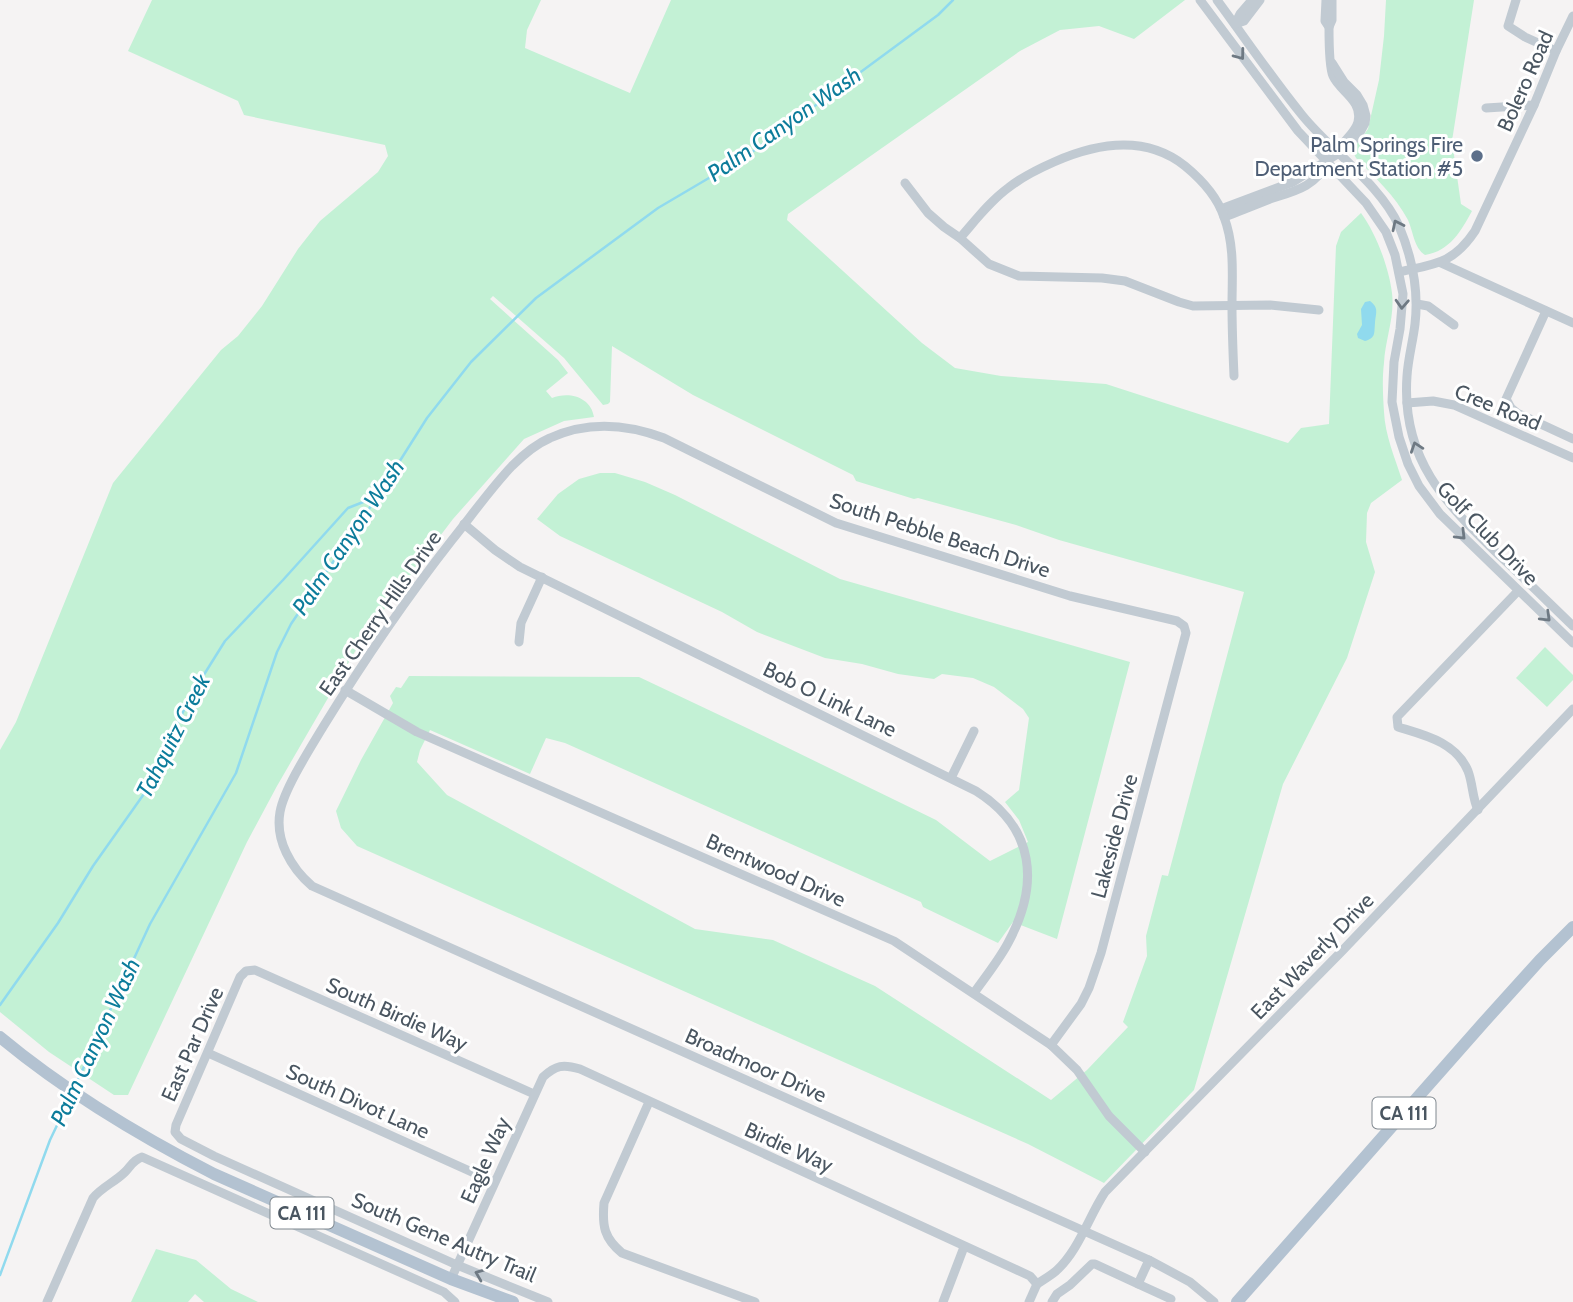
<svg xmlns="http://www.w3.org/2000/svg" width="1573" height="1302" viewBox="0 0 1573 1302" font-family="Cabin,sans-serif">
<rect width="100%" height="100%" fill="#f5f3f3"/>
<g fill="#c3f1d5">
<path d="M152,0H541L527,30L525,48L630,93L671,0H1185L1134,39L1099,26L1060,30L1020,51L788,214L787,220L922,343L955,368L1001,376L1106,384L1288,443L1301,428L1329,424L1336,246L1341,232L1361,213C1376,233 1389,268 1392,293C1395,317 1385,340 1384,363C1382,379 1383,396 1384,412C1385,435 1395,458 1402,480L1371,503L1367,513L1366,542L1375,572L1347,658L1283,784L1194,1090L1104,1183L1028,1144L357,846L341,828L336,811L361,760L393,703L390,696L396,687L401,688L409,676L639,677L749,729L936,820L990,861L1028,842L1019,820L1005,802L1019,790L1029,718L1023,709L994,687L973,678L942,674L934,679L898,674L862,664L825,658L757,632L722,612L560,536L537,519L558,494L579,479L600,473H615L645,482L675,495L840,579L1130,662L1057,939L1013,922L998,943L923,907L921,902L565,743L546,738L530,774L430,730L420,750L417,762L447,795L695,929L773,940L875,986L1051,1100L1087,1070L1128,1027L1123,1022L1147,956L1146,936L1162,875L1168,876L1244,592L1059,540L1016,525L918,498L914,499L856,481L853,475L693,395L612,346L610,402L608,404L603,405L564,358L493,296L490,299L558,360L568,373L546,391L552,398C569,391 591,397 594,417L564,421L524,439L453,519L364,636L277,786L247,842L128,1095H114L49,1052L0,1012V750L16,722L113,483L221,350L238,336L262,306L298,249L320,221L378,172L388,156L385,145L244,115L238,101L128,51Z"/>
<path d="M1386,0H1474L1452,141L1461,204L1472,211C1461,231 1450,251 1425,255C1414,248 1413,231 1408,220C1395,196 1375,177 1356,158L1353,152L1356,145L1368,129L1379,80L1384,36Z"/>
<path d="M1545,647L1573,675V680L1547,707L1516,678Z"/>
<path d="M156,1249L196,1260L231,1289L258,1302H204L195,1294L188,1302H131Z"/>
</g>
<path fill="#90daee" d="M1370,301C1379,308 1376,312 1375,323C1374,333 1376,338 1365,341L1358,338L1357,334L1362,325L1361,309L1365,302Z"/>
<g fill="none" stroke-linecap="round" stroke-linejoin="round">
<g stroke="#90daee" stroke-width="2.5">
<path d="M0,1005L58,923L93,866L146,791L190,697L225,641L283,580L348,508L376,497"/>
<path d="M75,1086L150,924L236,773L277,652L291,624L377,497L427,418L471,362L536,298L658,208L748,155L938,15L953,0"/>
<path d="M0,1275L50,1140L71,1096"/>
</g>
<g stroke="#c1cad2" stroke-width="9">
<path d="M1200,0L1298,131L1366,203L1386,232L1395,255L1403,294L1400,329L1394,362L1392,402L1399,437L1408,464L1419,486L1440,514L1573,643"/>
<path d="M1217,0C1245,38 1272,78 1302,115C1331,151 1380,184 1399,226C1412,257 1419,290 1415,324C1413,341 1408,359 1407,376C1401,459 1445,503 1500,556C1525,579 1549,603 1573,626"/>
<path d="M1326,0L1325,21L1329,27C1329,38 1329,67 1333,76C1340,92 1363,100 1358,122C1355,134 1342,141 1337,153"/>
<path d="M1516,0L1508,26L1525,37L1556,51"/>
<path d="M1235,24L1244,21L1260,0"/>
<path d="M1235,24L1240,14L1252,0"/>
<path d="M1329,27L1332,20V0"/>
<path d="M1486,108L1534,105"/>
<path d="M905,183L928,213L944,227L960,238L989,264L1019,276L1102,278L1125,281L1179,302L1193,306L1270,305L1319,310"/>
<path d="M1221,209L1293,182L1347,148L1359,134L1365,123L1366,116L1363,105L1357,95L1344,82L1332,63"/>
<path d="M1224,217C1240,211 1255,205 1270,199C1295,191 1315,187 1328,162"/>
<path d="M960,238C975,221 989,202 1008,188C1022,177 1038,169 1054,162C1097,143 1146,135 1185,166C1202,180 1217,196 1224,217C1235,246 1232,276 1232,306C1232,330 1233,353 1234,376"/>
<path d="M1441,263L1573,323"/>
<path d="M1399,272C1435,264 1453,264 1475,231L1534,105L1556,51L1573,16"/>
<path d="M1417,304L1428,306L1454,325"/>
<path d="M1546,311L1506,399L1511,408L1517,413L1573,439"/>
<path d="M1407,403L1433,401L1454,405L1573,458"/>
<path d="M464,524L495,550L520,567L976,791C1035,828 1040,884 1008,943C999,960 986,976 974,993"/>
<path d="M519,642L521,623L542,577"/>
<path d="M345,690L417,732L894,941L1051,1045L1077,1070L1109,1116L1145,1152"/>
<path d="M951,778L974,731"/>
<path d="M1478,810C1472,797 1473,784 1468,771C1456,742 1424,735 1398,727L1397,717L1518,591"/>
<path d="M1051,1045L1081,1004L1089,988L1101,953L1186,633L1184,626L1177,621L1070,596L836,523L664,438C627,424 587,421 550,438C536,444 524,454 512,466C491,488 472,515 452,540C405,600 363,662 323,727C311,747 284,789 280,812C275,840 291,868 312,886L1149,1260L1190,1282L1214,1302"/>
<path d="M208,1053L494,1182"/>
<path d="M534,1094L255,970L246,971L240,977L176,1125L175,1132L181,1139L214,1156L457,1265L548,1302"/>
<path d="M649,1102L604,1203C602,1226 604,1238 622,1253L755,1302"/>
<path d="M451,1279L543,1077C556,1065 563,1064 580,1069L1030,1276L1037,1284"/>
<path d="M1037,1284C1043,1280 1050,1276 1056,1271C1079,1250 1088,1218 1105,1192L1342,951L1573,709"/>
<path d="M1138,1284L1171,1299"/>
<path d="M47,1302L93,1198C102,1187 115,1182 125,1172C131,1166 133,1160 142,1157L444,1292L455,1302"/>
<path d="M943,1302L964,1247"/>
<path d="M1029,1302L1037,1284"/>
<path d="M1052,1302L1057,1294L1070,1285L1092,1264H1095L1138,1284L1149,1260"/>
</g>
<g stroke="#b3c2d1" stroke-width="12">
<path d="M0,1037C66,1092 138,1135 214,1174L451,1279L513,1302"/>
<path d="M1237,1302L1484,1022L1540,960L1573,927"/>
</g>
</g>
<defs><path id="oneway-chevron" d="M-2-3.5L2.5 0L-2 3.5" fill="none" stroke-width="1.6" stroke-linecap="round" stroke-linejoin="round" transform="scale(1.75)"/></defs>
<g stroke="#6e7983">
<use href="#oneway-chevron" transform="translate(1240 55) rotate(53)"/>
<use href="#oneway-chevron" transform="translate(1397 225) rotate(-116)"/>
<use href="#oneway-chevron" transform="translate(1402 304) rotate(93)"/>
<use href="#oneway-chevron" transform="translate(1416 447) rotate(-109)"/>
<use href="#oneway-chevron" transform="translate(1461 535) rotate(45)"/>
<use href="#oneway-chevron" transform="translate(1546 617) rotate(44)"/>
<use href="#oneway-chevron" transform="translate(480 1274) rotate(-158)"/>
</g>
<circle fill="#5c6f8a" stroke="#fff" stroke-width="2.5" cx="1477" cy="156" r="7"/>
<g text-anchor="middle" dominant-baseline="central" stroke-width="6" stroke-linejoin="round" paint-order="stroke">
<g fill="#fff" stroke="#808990" stroke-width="2">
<rect x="1372.5" y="1097.5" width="63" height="31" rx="5"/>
<rect x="270.5" y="1197.5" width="63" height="31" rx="5"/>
</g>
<g font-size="19" font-weight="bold" fill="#4a5661">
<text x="1404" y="1113">CA 111</text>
<text x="302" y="1213">CA 111</text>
</g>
<g font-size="21" fill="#4a5661" stroke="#fff">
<text transform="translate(1525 81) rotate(-66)">Bolero Road</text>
<text transform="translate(1498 407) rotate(22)">Cree Road</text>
<text transform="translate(1488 533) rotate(46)">Golf Club Drive</text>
<text transform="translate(940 535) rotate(18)">South Pebble Beach Drive</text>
<text transform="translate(380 613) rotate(-55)">East Cherry Hills Drive</text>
<text transform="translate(830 699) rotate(26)">Bob O Link Lane</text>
<text transform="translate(1114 836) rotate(-75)">Lakeside Drive</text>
<text transform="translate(776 870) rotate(24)">Brentwood Drive</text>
<text transform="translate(1312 956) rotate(-46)">East Waverly Drive</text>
<text transform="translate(397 1014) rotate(24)">South Birdie Way</text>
<text transform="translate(192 1044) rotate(-66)">East Par Drive</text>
<text transform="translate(756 1065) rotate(24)">Broadmoor Drive</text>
<text transform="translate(358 1101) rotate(24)">South Divot Lane</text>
<text transform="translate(789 1147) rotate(24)">Birdie Way</text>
<text transform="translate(485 1160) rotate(-66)">Eagle Way</text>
<text transform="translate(444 1237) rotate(23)">South Gene Autry Trail</text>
</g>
<g font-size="21" fill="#4e5e75" stroke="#fff" text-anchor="end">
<text x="1463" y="144">Palm Springs Fire<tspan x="1463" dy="24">Department Station #5</tspan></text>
</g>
<g font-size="23" font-style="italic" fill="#0c7c9b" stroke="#fff">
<text transform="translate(784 124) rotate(-35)">Palm Canyon Wash</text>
<text transform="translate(348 537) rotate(-56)">Palm Canyon Wash</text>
<text transform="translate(173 736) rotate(-63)">Tahquitz Creek</text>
<text transform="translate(95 1042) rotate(-65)">Palm Canyon Wash</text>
</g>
</g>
</svg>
